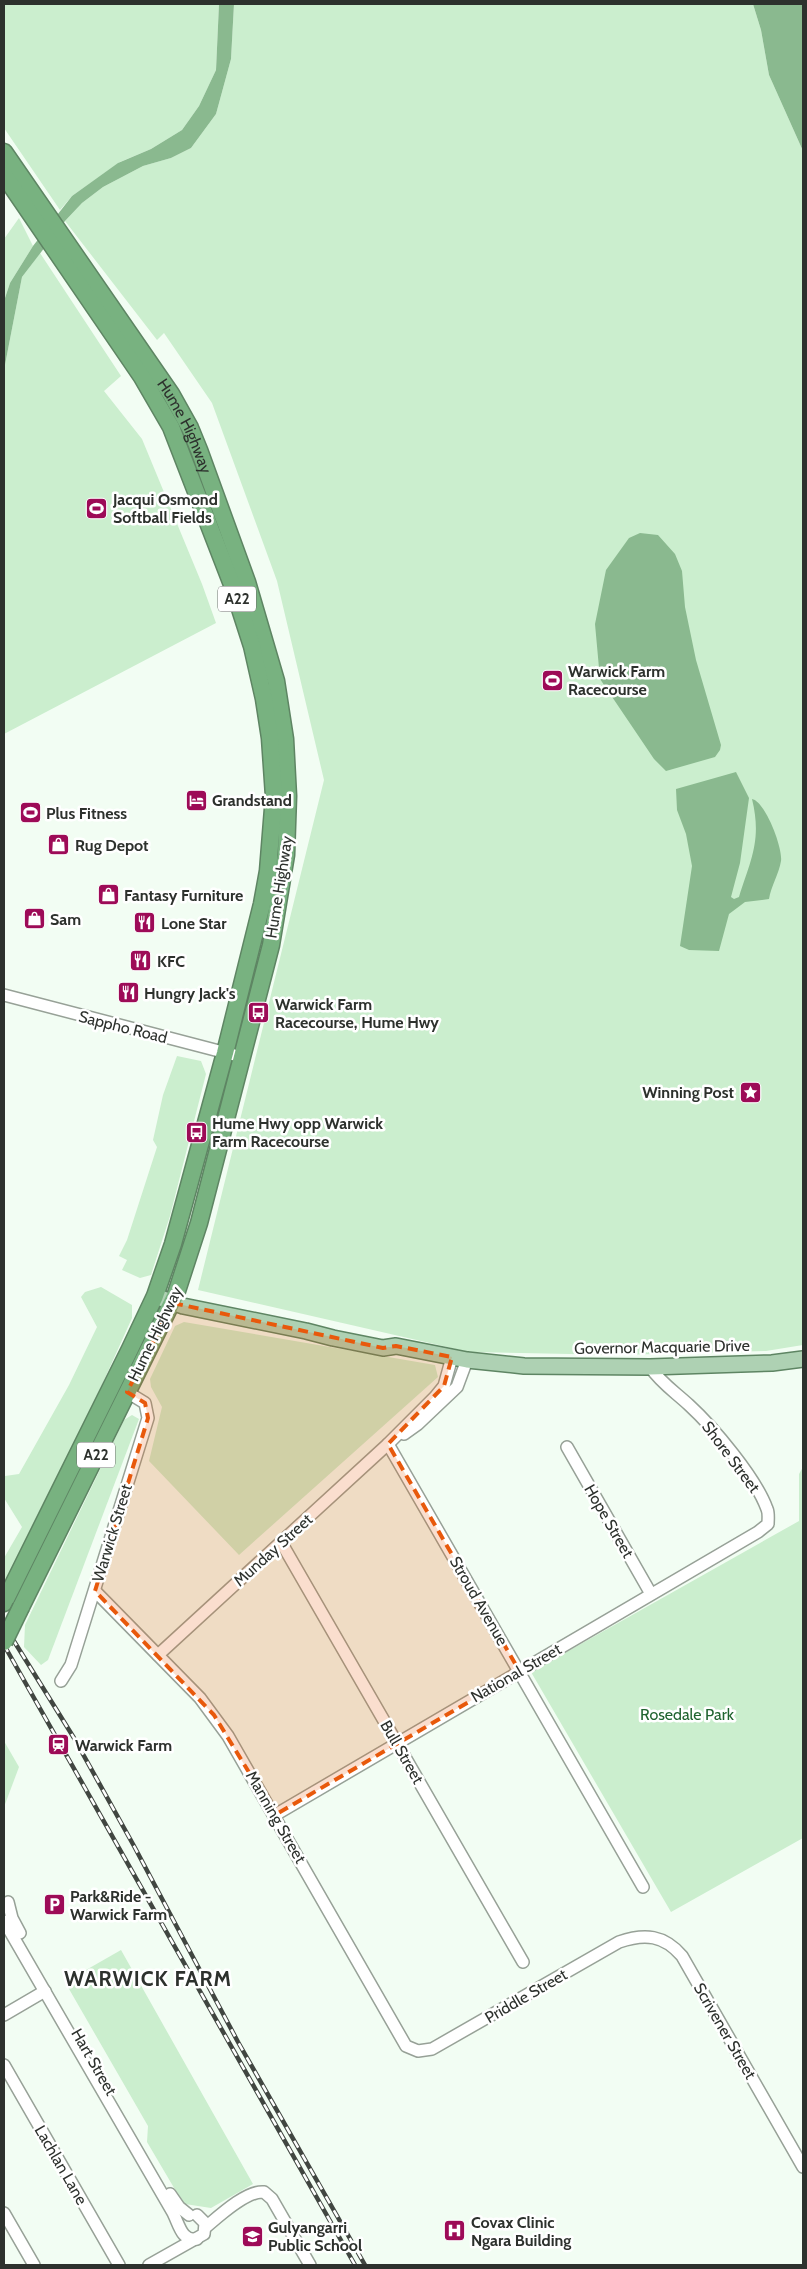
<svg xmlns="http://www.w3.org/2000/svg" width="807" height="2269" viewBox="0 0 807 2269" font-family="Cabin,sans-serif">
<rect width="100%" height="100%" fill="#f2fdf3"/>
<g fill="#cbeece">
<path d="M4,4H219L216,70L199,106L182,130L151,149L120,162L72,196L60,210L4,128Z"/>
<path d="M234,4H753L761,30L769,75L803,151V1345L766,1351L619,1355L469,1352L198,1290L324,780L277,581L212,403L164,333L157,340L65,221L82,203L103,187L143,166L171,158L191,148L216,114L231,59Z"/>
<path d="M19,218L33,246L10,283L4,301V239Z"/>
<path d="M40,253L121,376L104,391L142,439L202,584L216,623L4,734V370L22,277Z"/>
<path d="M177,1056L201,1061L206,1074L170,1216L151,1275L140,1278L122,1270L127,1260L119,1256L127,1240L157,1147L153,1140L163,1095Z"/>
<path d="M101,1287L132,1305V1318L96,1398L4,1584V1558L22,1527L4,1498L5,1476L19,1474L69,1385L97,1327L81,1297L85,1292Z"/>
<path d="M184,1322L435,1365L438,1377L239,1555L149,1461L162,1407L151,1387L150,1379L175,1326Z"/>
<path d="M132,1415L139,1419L48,1660L41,1665L24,1647L25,1625L124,1420Z"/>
<path d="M803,1467V1838L671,1912L531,1672L799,1521V1474Z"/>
<path d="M4,1741L19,1767L4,1807Z"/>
<path d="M121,1950L253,2184L211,2208L185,2204L180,2198L147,2142L148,2126L65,1982Z"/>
</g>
<g fill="#8ab98f">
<path d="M219,4H234L231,59L216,114L191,148L171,158L143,166L103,187L82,203L65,221L22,277L4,370V301L10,283L33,246L72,196L118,163L151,149L182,130L199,106L216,70Z"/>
<path d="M753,4H803V151L769,75L761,30Z"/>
<path d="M640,533L658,535L675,554L682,571L685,607L696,660L721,745L720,750L715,757L666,771L654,759L600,679L595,624L606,570L629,538Z"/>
<path d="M736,772L749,798L740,863L731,897L734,899L739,897C751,859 762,840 752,799C765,801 783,848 781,861C779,874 771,886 769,899L745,902L729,914L719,951L689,950L680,946L692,866L686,834L677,810L676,789Z"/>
</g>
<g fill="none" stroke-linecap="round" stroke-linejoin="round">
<defs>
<g id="minor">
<path d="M4,995L242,1057"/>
<path d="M404,1434L418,1424L457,1387L467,1360"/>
<path d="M388,1444L643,1887"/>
<path d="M567,1447L651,1594"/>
<path d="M281,1542L523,1962"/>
<path d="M95,1591L200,1698L228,1736L406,2046L418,2051L432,2049L619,1942C645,1933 664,1935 682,1956L803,2167"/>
<path d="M158,1655L388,1444L435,1397L444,1386L452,1357"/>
<path d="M61,1681L71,1665L148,1418L145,1403L127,1392"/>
<path d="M275,1815L758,1532L768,1524C768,1520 769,1513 767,1509C756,1478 713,1427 689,1405C675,1392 661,1383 650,1367"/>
<path d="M8,1902L12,1918L20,1933"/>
<path d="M4,1921L172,2211C179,2223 181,2242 197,2239"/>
<path d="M4,2015L45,1991"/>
<path d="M4,2065L119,2265"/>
<path d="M170,2194L179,2207L189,2215"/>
<path d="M4,2213L34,2265"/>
<path d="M206,2227C219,2216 247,2190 264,2192L272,2199L310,2265"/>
<path d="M149,2265L204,2234L205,2223L197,2215"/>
</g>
<path id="major" d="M155,1296L183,1306L306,1331L333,1338L383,1348L396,1346L467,1360L524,1366L650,1367L772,1363L803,1359"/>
<g id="highway">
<path id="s1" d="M4,152L171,394L190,428L199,450L247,582L276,681L285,739L288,796L286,855L271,945L199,1223L176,1294L21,1607"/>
<path d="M4,175L142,377L171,427L233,587L252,646L264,699L270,738L274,796L268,871L262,904L225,1053L173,1244L155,1296L130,1349L4,1603"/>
</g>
</defs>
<use href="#minor" stroke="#97a197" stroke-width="14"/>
<use href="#major" stroke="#5e8563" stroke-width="18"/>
<use href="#highway" stroke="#5e8563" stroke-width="19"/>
<use href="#minor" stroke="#fff" stroke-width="11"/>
<use href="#major" stroke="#aed1b3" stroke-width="15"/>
<use href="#highway" stroke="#78b280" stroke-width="16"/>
<defs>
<g id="rail">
<path d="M4,1625L74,1738L134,1846L238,2042L365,2265"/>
<path d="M4,1645L355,2265"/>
</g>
</defs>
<use href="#rail" stroke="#414641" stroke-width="4.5"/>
<use href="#rail" stroke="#fff" stroke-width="2.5" stroke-dasharray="8" stroke-linecap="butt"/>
<defs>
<path id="highway-bridge" d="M4,1642L21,1607"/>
</defs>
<use href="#highway-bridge" stroke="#5e8563" stroke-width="19" stroke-linecap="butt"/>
<use href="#highway-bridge" stroke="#78b280" stroke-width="16"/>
</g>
<path fill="#e8590c" fill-opacity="0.2" stroke="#e8590c" stroke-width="4" stroke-dasharray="10 6" stroke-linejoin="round" d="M173,1303L383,1348L396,1346L452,1357L444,1386L388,1444L520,1672L275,1815L214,1715L95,1591L148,1418L145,1403L127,1392Z"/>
<defs>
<symbol id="stadium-square" viewBox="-11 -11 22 22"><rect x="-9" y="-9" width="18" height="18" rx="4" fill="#9d0b57" stroke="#fff"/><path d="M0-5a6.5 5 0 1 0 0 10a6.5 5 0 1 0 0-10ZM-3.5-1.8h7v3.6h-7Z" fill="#fff"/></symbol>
<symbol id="hotel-square" viewBox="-11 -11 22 22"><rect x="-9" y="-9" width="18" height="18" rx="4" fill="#9d0b57" stroke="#fff"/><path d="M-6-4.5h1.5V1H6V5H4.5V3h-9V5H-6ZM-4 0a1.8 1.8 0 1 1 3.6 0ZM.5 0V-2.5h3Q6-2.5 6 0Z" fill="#fff"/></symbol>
<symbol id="shop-square" viewBox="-11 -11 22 22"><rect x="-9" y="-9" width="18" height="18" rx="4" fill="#9d0b57" stroke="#fff"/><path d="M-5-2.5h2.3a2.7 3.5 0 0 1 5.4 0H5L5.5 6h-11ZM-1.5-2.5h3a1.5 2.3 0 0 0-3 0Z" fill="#fff"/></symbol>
<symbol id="restaurant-square" viewBox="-11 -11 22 22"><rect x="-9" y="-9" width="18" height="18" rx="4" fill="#9d0b57" stroke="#fff"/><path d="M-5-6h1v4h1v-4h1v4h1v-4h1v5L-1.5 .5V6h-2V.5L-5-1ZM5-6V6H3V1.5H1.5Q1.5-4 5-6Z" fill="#fff"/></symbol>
<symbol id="bus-square" viewBox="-11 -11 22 22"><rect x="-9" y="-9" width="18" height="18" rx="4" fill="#9d0b57" stroke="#fff"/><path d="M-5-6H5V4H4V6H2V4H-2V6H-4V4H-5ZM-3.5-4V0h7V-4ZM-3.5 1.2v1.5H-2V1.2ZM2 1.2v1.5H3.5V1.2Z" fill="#fff"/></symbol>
<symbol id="sight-square" viewBox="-11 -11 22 22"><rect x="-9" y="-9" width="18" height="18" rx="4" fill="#9d0b57" stroke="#fff"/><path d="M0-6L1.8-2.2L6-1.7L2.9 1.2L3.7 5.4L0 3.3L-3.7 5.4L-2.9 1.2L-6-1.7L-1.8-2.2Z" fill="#fff"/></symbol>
<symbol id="station-square" viewBox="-11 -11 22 22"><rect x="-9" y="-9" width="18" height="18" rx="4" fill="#9d0b57" stroke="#fff"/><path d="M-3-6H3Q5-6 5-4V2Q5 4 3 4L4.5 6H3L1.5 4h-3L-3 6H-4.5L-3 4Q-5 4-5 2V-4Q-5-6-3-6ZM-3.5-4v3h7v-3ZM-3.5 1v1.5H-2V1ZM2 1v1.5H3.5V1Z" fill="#fff"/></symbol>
<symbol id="parking-square" viewBox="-11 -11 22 22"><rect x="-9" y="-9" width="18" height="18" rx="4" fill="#9d0b57" stroke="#fff"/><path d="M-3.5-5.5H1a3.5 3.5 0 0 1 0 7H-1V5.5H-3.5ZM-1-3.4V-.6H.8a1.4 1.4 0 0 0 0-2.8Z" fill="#fff"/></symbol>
<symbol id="hospital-square" viewBox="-11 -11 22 22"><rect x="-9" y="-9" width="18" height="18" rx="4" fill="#9d0b57" stroke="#fff"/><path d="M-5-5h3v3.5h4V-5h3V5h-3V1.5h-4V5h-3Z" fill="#fff"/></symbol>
<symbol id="school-square" viewBox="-11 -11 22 22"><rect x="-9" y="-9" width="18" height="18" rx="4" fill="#9d0b57" stroke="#fff"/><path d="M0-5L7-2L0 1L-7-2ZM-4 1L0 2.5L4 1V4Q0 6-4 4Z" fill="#fff"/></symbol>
</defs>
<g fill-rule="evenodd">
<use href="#stadium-square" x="84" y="496" width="25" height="25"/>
<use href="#stadium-square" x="540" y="668" width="25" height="25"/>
<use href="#hotel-square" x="184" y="788" width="25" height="25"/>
<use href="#stadium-square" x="18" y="800" width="25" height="25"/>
<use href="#shop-square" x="46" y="832" width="25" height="25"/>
<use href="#shop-square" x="96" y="882" width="25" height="25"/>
<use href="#shop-square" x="22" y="906" width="25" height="25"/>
<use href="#restaurant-square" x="132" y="910" width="25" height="25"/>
<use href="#restaurant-square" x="128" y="948" width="25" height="25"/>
<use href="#restaurant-square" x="116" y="980" width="25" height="25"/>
<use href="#bus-square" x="246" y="1000" width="25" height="25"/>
<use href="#sight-square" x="738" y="1080" width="25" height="25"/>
<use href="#bus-square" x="184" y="1120" width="25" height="25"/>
<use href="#station-square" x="46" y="1732" width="25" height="25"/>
<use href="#parking-square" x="42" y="1892" width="25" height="25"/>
<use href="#hospital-square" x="442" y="2218" width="25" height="25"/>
<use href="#school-square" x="240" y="2224" width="25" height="25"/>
</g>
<g text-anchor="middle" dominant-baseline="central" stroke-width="5" stroke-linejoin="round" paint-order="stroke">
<g fill="#fff" stroke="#6c6f6c" stroke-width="1">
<rect x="218" y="586.5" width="38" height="25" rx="4"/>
<rect x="77" y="1442.5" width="38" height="25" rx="4"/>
</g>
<g font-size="15" font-weight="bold" fill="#2d312d">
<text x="237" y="599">A22</text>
<text x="96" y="1455">A22</text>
</g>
<g font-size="16" fill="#2d312d" stroke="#fff">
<text stroke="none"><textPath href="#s1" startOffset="329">Hume Highway</textPath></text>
<text transform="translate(279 887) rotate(-81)">Hume Highway</text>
<text transform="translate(123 1027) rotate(14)">Sappho Road</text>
<text transform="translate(155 1334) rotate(-64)">Hume Highway</text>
<text transform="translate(662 1347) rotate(-1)">Governor Macquarie Drive</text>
<text transform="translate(731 1457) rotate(53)">Shore Street</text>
<text transform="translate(609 1521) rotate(60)">Hope Street</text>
<text transform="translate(112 1533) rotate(-73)">Warwick Street</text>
<text transform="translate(273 1550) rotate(-42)">Munday Street</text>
<text transform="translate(479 1601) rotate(60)">Stroud Avenue</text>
<text transform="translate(516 1673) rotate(-30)">National Street</text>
<text transform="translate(402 1752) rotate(60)">Bull Street</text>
<text transform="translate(276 1817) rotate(60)">Manning Street</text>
<text transform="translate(526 1996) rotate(-30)">Priddle Street</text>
<text transform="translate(725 2031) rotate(60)">Scrivener Street</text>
<text transform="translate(94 2062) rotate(60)">Hart Street</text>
<text transform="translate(61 2165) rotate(60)">Lachlan Lane</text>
</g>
<g font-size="16" font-weight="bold" fill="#2d312d" stroke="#fff" text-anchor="start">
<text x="113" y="499">Jacqui Osmond<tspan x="113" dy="18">Softball Fields</tspan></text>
<text x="568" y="671">Warwick Farm<tspan x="568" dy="18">Racecourse</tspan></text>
<text x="212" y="800">Grandstand</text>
<text x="46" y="813">Plus Fitness</text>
<text x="75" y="845">Rug Depot</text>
<text x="124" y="895">Fantasy Furniture</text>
<text x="50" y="919">Sam</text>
<text x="161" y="923">Lone Star</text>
<text x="157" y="961">KFC</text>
<text x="144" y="993">Hungry Jack's</text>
<text x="275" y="1004">Warwick Farm<tspan x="275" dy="18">Racecourse, Hume Hwy</tspan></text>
<text x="734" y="1092" text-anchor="end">Winning Post</text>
<text x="212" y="1123">Hume Hwy opp Warwick<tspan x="212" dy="18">Farm Racecourse</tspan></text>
<text x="75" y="1745">Warwick Farm</text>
<text x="70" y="1896">Park&amp;Ride -<tspan x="70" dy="18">Warwick Farm</tspan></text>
<text x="471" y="2222">Covax Clinic<tspan x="471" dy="18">Ngara Building</tspan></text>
<text x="268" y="2227">Gulyangarri<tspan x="268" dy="18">Public School</tspan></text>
</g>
<g font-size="16" fill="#216430" stroke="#fff">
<text x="687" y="1714">Rosedale Park</text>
</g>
<g font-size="21" font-weight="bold" letter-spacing="1" fill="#2d312d" stroke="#fff">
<text x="148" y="1978">WARWICK FARM</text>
</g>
</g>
<rect width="807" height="2269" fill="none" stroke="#2d312d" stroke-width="10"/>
</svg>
